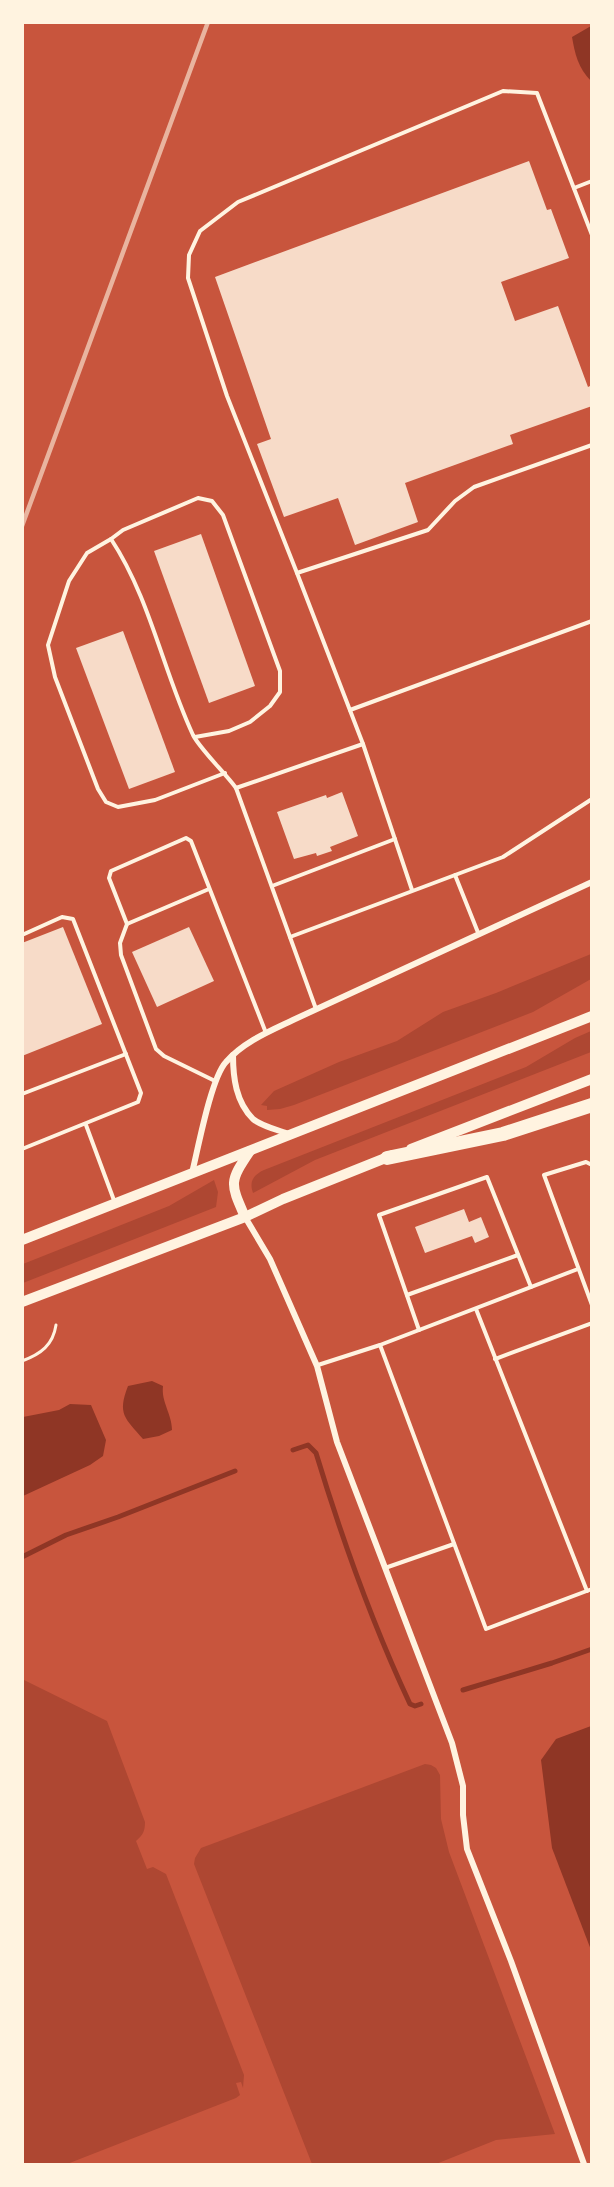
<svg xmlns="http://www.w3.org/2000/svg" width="614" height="2187" viewBox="0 0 614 2187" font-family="Karla,sans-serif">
<rect width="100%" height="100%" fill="#c8553d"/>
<g fill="#ae4732">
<path d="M591,954V979L533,1012L294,1105L280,1109L267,1110V1106L261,1105L274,1091L339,1062L397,1041L443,1012L496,993Z"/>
<path d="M591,1031V1052L315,1160L253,1193C249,1182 253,1175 264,1170L526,1067L575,1038Z"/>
<path d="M214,1180L218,1192L216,1207L23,1283V1264L169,1206Z"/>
<path d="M22,1675L24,1680L107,1721L145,1822C145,1831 143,1835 136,1841L147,1869L153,1867L166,1874L244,2075L243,2088L241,2082L236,2083L240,2095L236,2098L67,2164H23Z"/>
<path d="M425,1764L431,1765L436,1768L440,1775L441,1819L449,1852L555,2134L496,2140L436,2164H312L194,1864L195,1858L201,1848Z"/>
</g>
<g fill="#8f3625">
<path d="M591,26V81C578,68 575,54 572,37Z"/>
<path d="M152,1381L163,1386C161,1402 172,1414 172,1430L159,1436L143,1439C125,1418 117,1414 128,1386Z"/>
<path d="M70,1404L91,1405L106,1440L103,1456L90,1465L23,1496V1417L59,1410Z"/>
<path d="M591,1726H592L591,1950L552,1848L541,1760L556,1739Z"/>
</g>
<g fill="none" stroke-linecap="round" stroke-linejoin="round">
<g stroke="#8f3625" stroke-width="5">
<path d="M293,1450L308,1445L316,1453C342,1539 372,1623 410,1704L415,1706L421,1704"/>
<path d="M22,1557L66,1535L118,1517L235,1471"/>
<path d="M463,1690L552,1663L592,1649"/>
</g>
</g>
<g fill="#f7dbc8">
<path d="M529,161L547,210L551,209L569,258L501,282L515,321L558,306L588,387L592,385V406L510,435L513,444L405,483L418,522L355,545L338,498L284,517L257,444L271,439L215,277Z"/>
<path d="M201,534L255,686L209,703L154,551Z"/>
<path d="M123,631L175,772L129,789L76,648Z"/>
<path d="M342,792L358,836L330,847L332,851L317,856L316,853L294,859L277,812L326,795L327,798Z"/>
<path d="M63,927L102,1024L22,1056V943Z"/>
<path d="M189,927L214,981L157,1007L132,952Z"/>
<path d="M464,1209L469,1222L481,1217L489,1237L475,1243L472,1236L425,1253L415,1227Z"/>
</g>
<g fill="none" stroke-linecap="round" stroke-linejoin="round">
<path stroke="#fff3e0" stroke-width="3" d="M22,1361C41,1354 53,1345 56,1325"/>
<g stroke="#fff3e0" stroke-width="4">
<path d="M574,188L592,181"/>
<path d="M111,539L123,530L198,498L212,501L223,515L280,671V692L270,706L250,722L229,731L195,737"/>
<path d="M297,573L227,396L188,278L189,255L200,231L238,202L503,91L537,93L592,235"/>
<path d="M350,710L592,621"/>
<path d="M363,744L412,890"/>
<path d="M225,773L155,800L118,807L106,802L98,789L55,677L48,645L69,581L87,553L111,539C150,598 163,671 193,735C200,749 226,774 236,788L316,1009"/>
<path d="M236,788L363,744L297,573L428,530L455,501L474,487L592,445"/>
<path d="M455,875L479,935"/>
<path d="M272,886L395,839"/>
<path d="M127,924L209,889"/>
<path d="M22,935L62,917L73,919L141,1093L138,1102L22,1149"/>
<path d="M290,937L503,857L592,799"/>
<path d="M215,1081L164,1056L156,1049L121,955L120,943L127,924L109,878L111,871L186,838L191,841L266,1033"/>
<path d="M22,1094L126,1054"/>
<path d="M86,1125L115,1203"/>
<path d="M592,1165L586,1162L544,1175L592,1305"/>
<path d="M407,1295L518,1255"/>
<path d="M476,1309L587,1591"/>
<path d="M419,1330L379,1215L487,1177L531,1287"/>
<path d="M380,1345L486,1629L592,1589"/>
<path d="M495,1359L592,1323"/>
<path d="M318,1365L380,1345L578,1269"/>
<path d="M385,1568L454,1544"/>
</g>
<g stroke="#fff3e0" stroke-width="6">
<path d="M233,1055C233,1078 236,1102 253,1119C261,1126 278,1130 289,1134"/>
<path d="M192,1173C198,1149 211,1078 226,1062C243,1042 270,1031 293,1020L592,882"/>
<path d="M245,1217L270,1259L317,1366L337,1442L452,1743L463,1786V1815L467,1849L511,1961L584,2164"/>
</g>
<g stroke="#fff3e0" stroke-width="10">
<path d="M411,1149L592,1079"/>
<path d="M245,1217C230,1183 229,1182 250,1151"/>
<path d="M22,1240L592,1016"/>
<path d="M22,1302L245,1217L283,1199L393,1155"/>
</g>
<path stroke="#fff3e0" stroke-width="14" d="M387,1158L503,1134L592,1105"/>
<path stroke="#e9b49f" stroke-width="4.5" d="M22,526L208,22"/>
</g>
<rect width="614" height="2187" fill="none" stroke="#fff3e0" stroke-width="48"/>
</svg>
